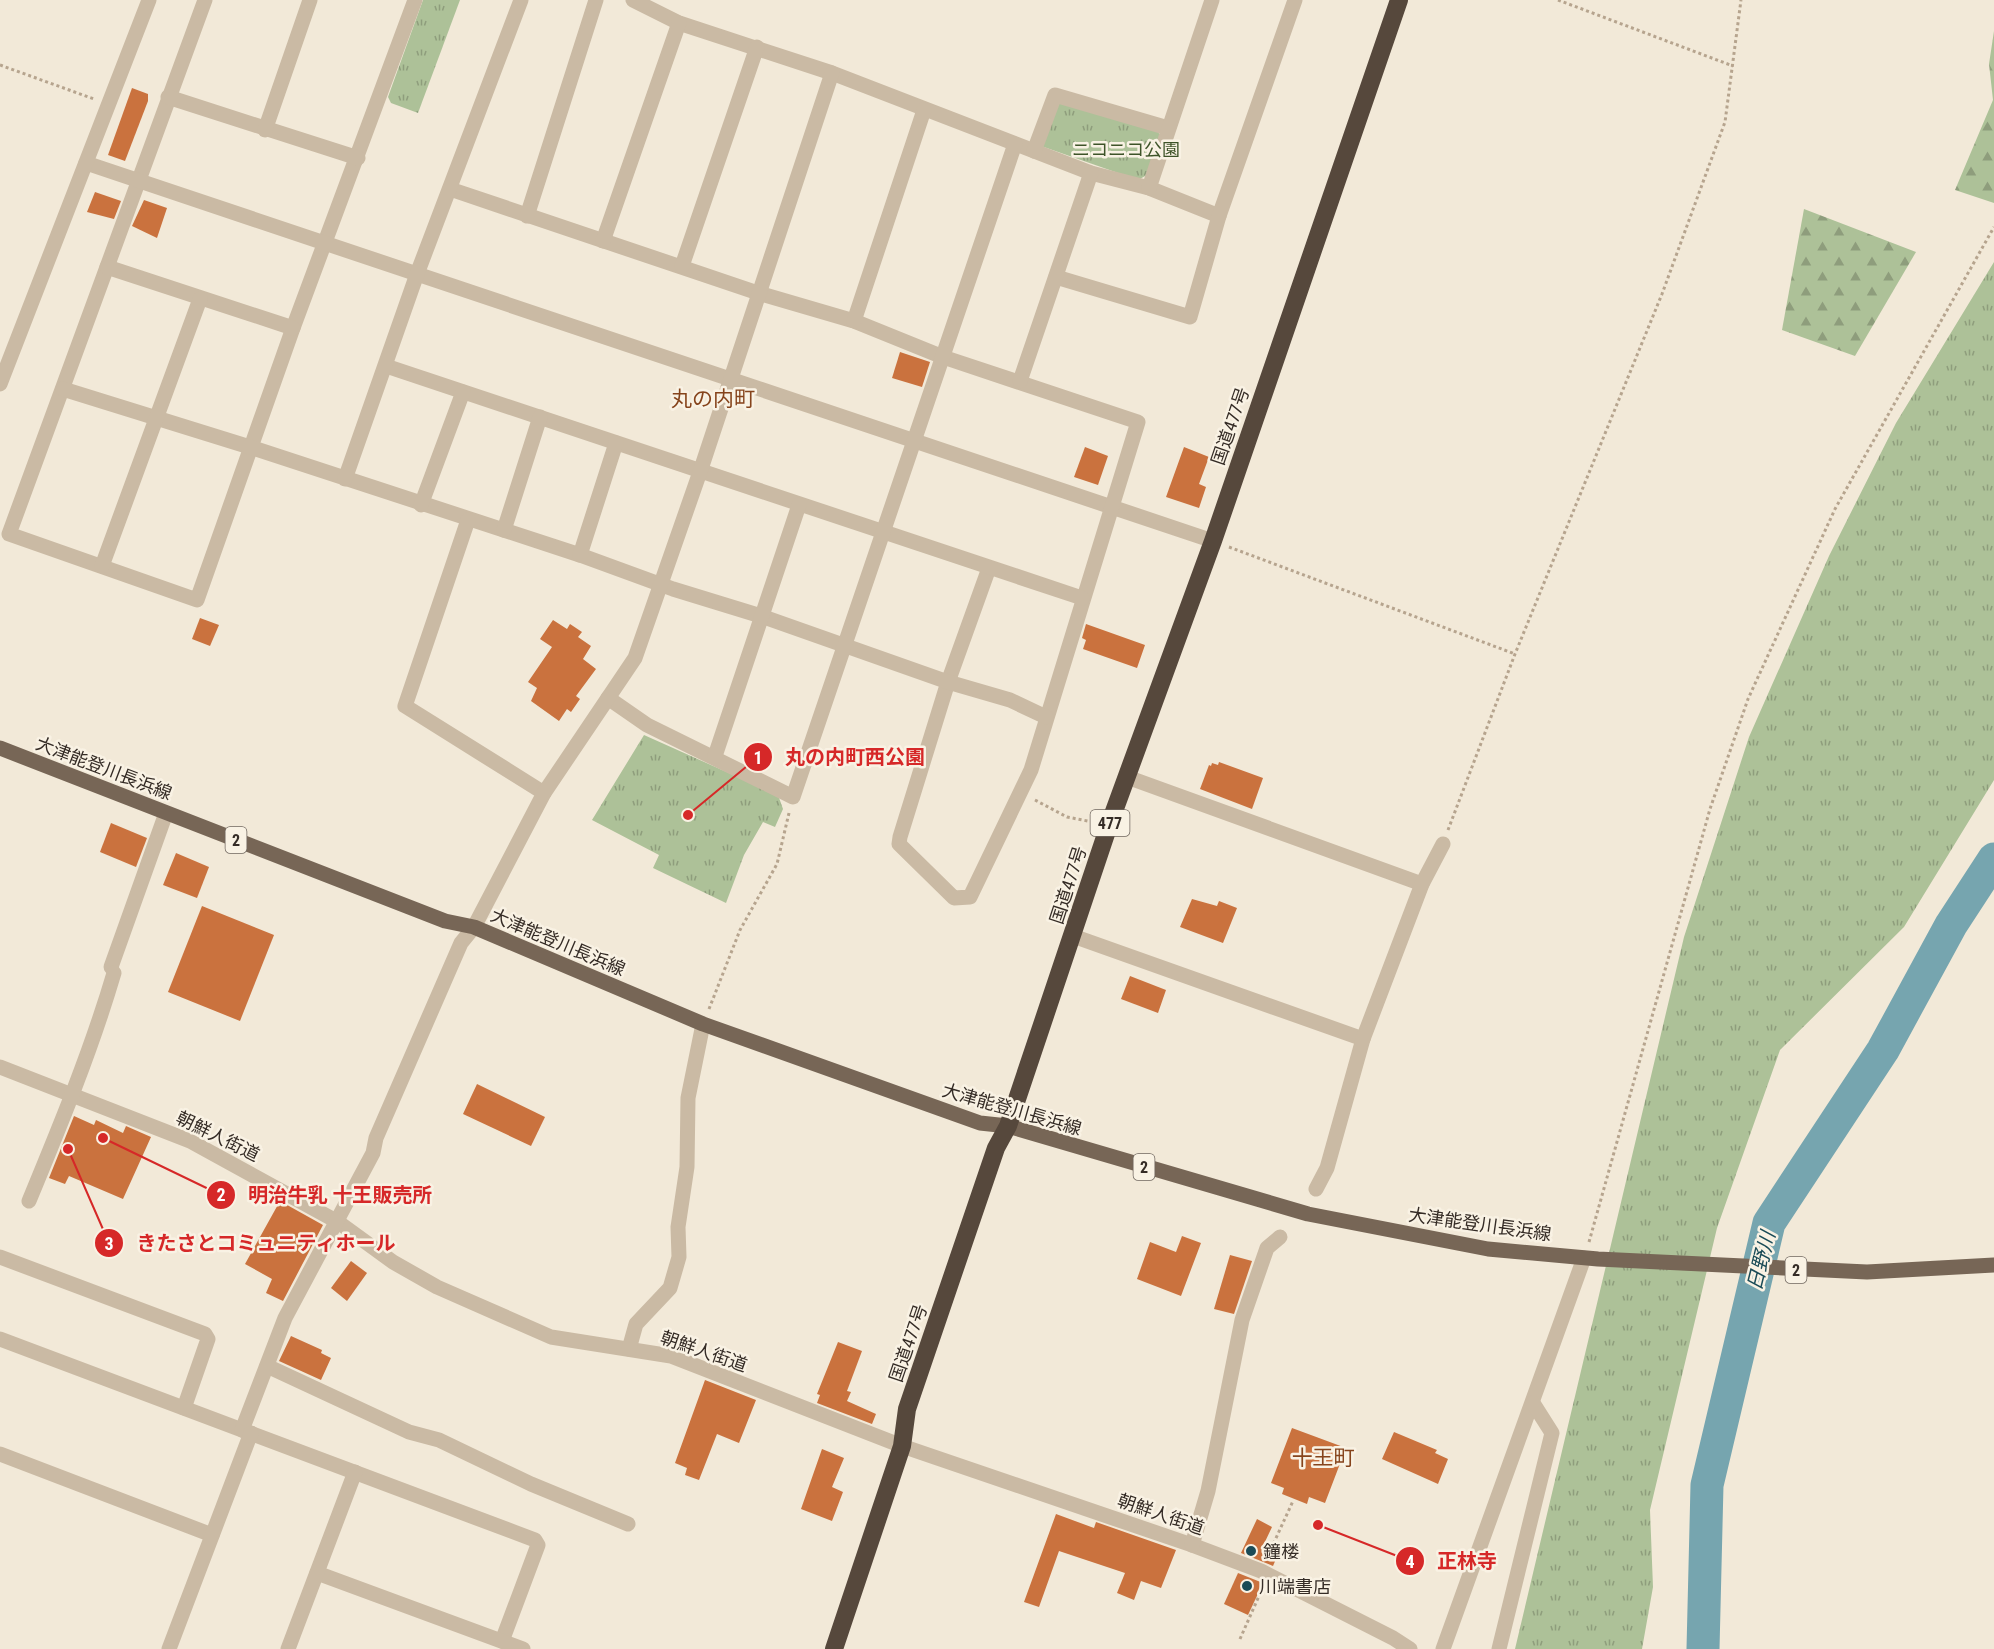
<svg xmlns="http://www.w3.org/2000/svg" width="1994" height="1649" viewBox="0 0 1994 1649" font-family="'Roboto Condensed','Noto Sans JP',sans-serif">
<defs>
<pattern id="grass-tufts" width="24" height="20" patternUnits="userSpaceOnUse" patternTransform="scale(1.5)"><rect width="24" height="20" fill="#adc198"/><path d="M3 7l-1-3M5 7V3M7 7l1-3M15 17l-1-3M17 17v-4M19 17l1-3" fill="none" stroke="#8e9d7c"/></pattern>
<pattern id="forest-firs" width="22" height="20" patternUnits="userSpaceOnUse" patternTransform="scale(1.5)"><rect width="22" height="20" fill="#adc198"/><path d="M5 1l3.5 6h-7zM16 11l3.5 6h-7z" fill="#8e9d7c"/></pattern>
</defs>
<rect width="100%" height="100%" fill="#f2e9d8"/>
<g fill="url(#grass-tufts)">
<path d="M423,0H460L418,113L391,103L388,97Z"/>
<path d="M1063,101L1158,132L1161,136L1147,175L1138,180L1041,146L1055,107Z"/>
<path d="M1994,262V780L1904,927L1780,1050L1717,1228L1650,1510L1653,1587L1642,1649H1515L1684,937L1749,737L1829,556L1896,423Z"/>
<path d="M644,735L778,795L783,809L775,827L763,822L744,855L726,903L653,868L659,855L592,820Z"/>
</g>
<g fill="url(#forest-firs)">
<path d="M1994,31V203L1955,190L1993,100L1989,64Z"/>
<path d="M1804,209L1916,252L1855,356L1782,330Z"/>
</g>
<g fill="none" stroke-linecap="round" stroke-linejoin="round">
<path stroke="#76a5af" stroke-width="33" d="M1703,1649L1707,1485L1769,1223L1883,1050L1951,925L1994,859"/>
</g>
<g fill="#ca723e">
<path d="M132,88L148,94V101L125,161L108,155Z"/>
<path d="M95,192L121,201L114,219L87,212Z"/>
<path d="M144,200L167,208L157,238L132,226Z"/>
<path d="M900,352L930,362L922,387L892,378Z"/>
<path d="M1085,447L1108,456L1098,485L1074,477Z"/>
<path d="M1184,447L1209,457L1199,484L1206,487L1199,508L1166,497Z"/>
<path d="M200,618L219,625L210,646L192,639Z"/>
<path d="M553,620L567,629L570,624L582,632L578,637L591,646L583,659L596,669L576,696L580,699L571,712L567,709L559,721L531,701L537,688L528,682L552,647L540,639Z"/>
<path d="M1086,624L1145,645L1137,668L1083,649L1086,640L1082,638Z"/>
<path d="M1219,762L1263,778L1252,809L1200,789L1209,765L1211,766L1212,763L1218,765Z"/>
<path d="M111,823L147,838L136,867L100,852Z"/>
<path d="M176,853L209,867L197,898L163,885Z"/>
<path d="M1192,899L1217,906L1219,901L1237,908L1223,943L1180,927Z"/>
<path d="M202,906L274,935L240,1021L168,992Z"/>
<path d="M1130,976L1166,990L1158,1013L1121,999Z"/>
<path d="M477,1084L545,1117L531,1146L463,1114Z"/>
<path d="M74,1116L94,1125L96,1120L123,1133L126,1126L151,1137L123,1199L69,1176L65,1184L49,1178Z"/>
<path d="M280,1201L323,1225L283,1301L266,1293L272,1279L245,1264Z"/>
<path d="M1182,1236L1201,1243L1181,1296L1137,1279L1150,1242L1176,1252Z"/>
<path d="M1230,1255L1252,1261L1234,1314L1214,1309Z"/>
<path d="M351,1261L367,1273L347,1301L331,1288Z"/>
<path d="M291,1336L322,1350L321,1353L331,1358L321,1380L279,1361Z"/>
<path d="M838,1342L862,1351L847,1391L851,1392L847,1401L876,1414L872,1424L817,1403L820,1395L817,1394Z"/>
<path d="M705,1380L756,1400L739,1443L717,1434L699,1480L685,1475L687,1468L675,1463Z"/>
<path d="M1292,1428L1346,1448L1325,1503L1309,1497L1307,1504L1282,1494L1284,1488L1271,1483Z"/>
<path d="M1394,1432L1437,1450L1435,1453L1448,1459L1438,1484L1382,1459Z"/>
<path d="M822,1449L844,1458L832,1487L843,1492L832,1521L801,1509Z"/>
<path d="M1056,1514L1094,1528L1096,1522L1176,1550L1161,1588L1141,1581L1134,1600L1117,1593L1125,1573L1059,1551L1039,1607L1024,1602Z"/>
<path d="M1257,1519L1272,1527L1263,1546L1279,1552L1273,1566L1241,1553Z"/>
<path d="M1238,1573L1263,1583L1248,1615L1224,1604Z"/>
</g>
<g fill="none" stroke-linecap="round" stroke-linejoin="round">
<g stroke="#b6a48e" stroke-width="3" stroke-dasharray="3 3" stroke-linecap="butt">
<path d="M1558,0L1733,66"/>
<path d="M0,65L94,99"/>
<path d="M1229,547L1515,654"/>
<path d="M1035,800L1067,817L1093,822"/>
<path d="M1448,830L1515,654L1662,294L1725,122L1741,0"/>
<path d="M709,1009L740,930L777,864L789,813"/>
<path d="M1589,1242L1710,809L1748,699L1835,509L1994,227"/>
<path d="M1271,1549L1293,1501"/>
<path d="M1240,1639L1262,1589"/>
</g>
<g stroke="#cabaa4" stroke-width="15">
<path d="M205,0L9,534L197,600L293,328L415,0"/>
<path d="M633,0L679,23L832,73L1091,173L1149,188L1219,216"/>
<path d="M168,97L358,158"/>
<path d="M265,130L310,0"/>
<path d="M1034,151L1055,95L1168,128"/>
<path d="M86,163L1213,541"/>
<path d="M1149,188L1212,0"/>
<path d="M450,189L758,293L854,321L943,357L1138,422L1031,770L970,897L954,898L899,844L900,837L948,682L989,568"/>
<path d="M527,216L596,0"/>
<path d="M603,241L679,23"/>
<path d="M682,266L757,47"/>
<path d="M107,267L293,328"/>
<path d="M1056,277L1190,317L1219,216L1295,0"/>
<path d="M854,321L924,110"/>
<path d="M386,366L1082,598"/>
<path d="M1020,381L1091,173"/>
<path d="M0,384L149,0"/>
<path d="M63,389L253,448L580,555L673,589L761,616L948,682L1010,700L1046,717"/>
<path d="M345,479L417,274L521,0"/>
<path d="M421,505L463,392"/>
<path d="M468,520L405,706L544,793"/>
<path d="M504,530L540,417"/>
<path d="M580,555L616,443"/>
<path d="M102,566L200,299"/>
<path d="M608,698L647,725L793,797L1015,144"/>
<path d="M715,756L799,505"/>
<path d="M1127,777L1422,884"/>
<path d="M1073,936L1363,1039"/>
<path d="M111,967L166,813"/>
<path d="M0,1067L190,1141L338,1222L393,1262L437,1287L551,1337L671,1356L902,1446L1192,1545L1261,1571L1393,1638L1410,1649"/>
<path d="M1316,1189L1327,1168L1363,1039L1422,884L1443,844"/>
<path d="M29,1201C60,1126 91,1051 114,973"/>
<path d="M0,1257L205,1334L208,1339L184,1408"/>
<path d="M0,1339L535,1540L538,1545L502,1641"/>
<path d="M629,1349L636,1324L670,1288L679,1257L678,1227L687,1167L688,1098L703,1024"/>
<path d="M267,1366L409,1432L439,1440L531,1484L628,1524"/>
<path d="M242,1430L285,1318L373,1153L376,1138L461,943L474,927L544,793L635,658L701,469L832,73"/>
<path d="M0,1454L212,1535"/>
<path d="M1192,1545L1208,1491L1242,1320L1267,1248L1280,1237"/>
<path d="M317,1573L523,1649"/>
<path d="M169,1649L251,1433"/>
<path d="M288,1649L355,1472"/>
<path d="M1443,1649L1584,1258"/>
<path d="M1499,1649L1552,1433L1533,1403"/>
</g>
<path stroke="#776656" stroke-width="15" d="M0,748L445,921L474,927L703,1024L980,1123L1008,1126L1308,1214L1488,1249L1598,1259L1867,1272L1994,1265"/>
<path stroke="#56483c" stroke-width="18" d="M834,1649L902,1446L907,1409L996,1148L1008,1126L1109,825L1213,541L1399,0"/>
</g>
<g fill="#1a4b57" stroke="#f9f2e4" stroke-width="2">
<circle cx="1251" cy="1551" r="6"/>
<circle cx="1247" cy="1586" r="6"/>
</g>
<g text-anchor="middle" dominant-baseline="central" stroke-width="5" stroke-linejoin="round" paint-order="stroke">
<g fill="#f9f2e4" stroke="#70675f" stroke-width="1.5">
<rect x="1090.5" y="810" width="39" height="26" rx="4.5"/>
<rect x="225.5" y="827" width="21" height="26" rx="4.5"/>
<rect x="1133.5" y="1154" width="21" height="26" rx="4.5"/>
<rect x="1785.5" y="1257" width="21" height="26" rx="4.5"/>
</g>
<g font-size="16" font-weight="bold" fill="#352c26">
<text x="1110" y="823">477</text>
<text x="236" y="840">2</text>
<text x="1144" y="1167">2</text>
<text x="1796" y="1270">2</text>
</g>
<g font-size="18" fill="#3e5429" stroke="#f9f2e4">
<text x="1126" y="149">ニコニコ公園</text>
</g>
<g font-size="18" fill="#352c26" stroke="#f9f2e4">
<text transform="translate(1230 426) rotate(-71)">国道477号</text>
<text transform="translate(104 768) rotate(21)">大津能登川長浜線</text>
<text transform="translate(1068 885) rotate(-72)">国道477号</text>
<text transform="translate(558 942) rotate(23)">大津能登川長浜線</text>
<text transform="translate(1012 1109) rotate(16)">大津能登川長浜線</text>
<text transform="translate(218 1136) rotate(26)">朝鮮人街道</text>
<text transform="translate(1480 1224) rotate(8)">大津能登川長浜線</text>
<text transform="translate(908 1343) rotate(-71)">国道477号</text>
<text transform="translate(704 1351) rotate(19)">朝鮮人街道</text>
<text transform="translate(1161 1514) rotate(19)">朝鮮人街道</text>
</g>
<g font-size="18" fill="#352c26" stroke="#f9f2e4" text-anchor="start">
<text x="1263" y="1551">鐘楼</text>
<text x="1259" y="1586">川端書店</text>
</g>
<g font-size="20" font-style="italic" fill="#1a4b57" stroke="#f9f2e4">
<text transform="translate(1761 1261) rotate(-76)">日野川</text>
</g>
<g font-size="21" fill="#86441c" stroke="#f9f2e4">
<text x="713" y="399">丸の内町</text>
<text x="1323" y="1458">十王町</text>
</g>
</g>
<path fill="none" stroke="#d62828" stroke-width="2" d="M688 815L758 757M103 1138L221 1195M68 1149L109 1243M1318 1525L1410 1561"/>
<g fill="#d62828" stroke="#f9f2e4" stroke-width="2">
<circle cx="688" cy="815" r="6"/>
<circle cx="103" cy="1138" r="6"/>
<circle cx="68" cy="1149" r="6"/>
<circle cx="1318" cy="1525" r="6"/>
<circle cx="758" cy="757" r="15"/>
<circle cx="221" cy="1195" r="15"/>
<circle cx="109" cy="1243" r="15"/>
<circle cx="1410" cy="1561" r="15"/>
</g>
<g font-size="18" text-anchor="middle" font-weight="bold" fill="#fff">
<text x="758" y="764">1</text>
<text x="221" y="1201">2</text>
<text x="109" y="1250">3</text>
<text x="1410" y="1568">4</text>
</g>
<g font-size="20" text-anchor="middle" font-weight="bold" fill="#d62828" stroke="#f9f2e4" stroke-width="5" stroke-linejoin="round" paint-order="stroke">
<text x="855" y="764">丸の内町西公園</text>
<text x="340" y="1202">明治牛乳 十王販売所</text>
<text x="266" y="1250">きたさとコミュニティホール</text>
<text x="1467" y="1568">正林寺</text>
</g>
</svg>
